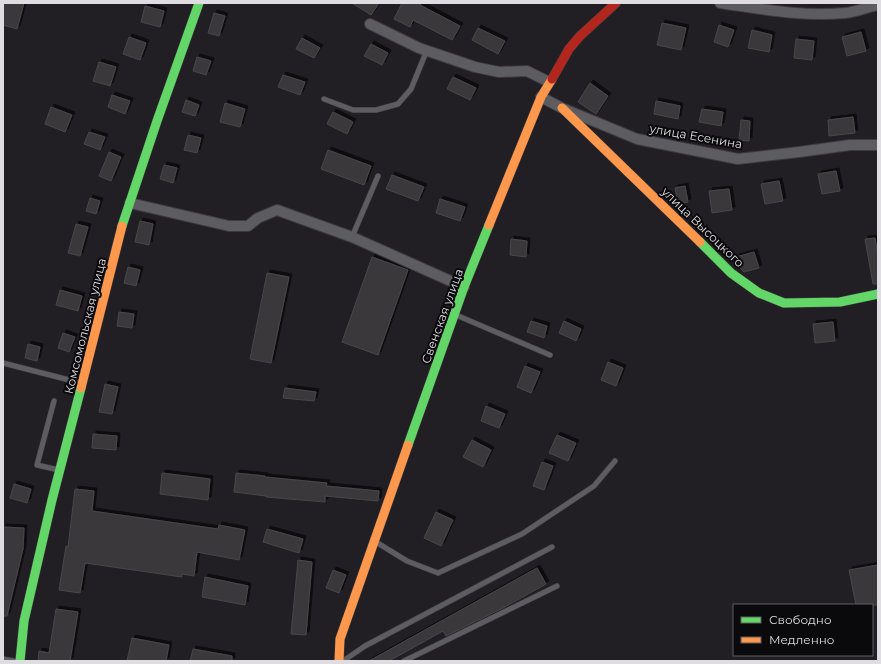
<svg xmlns="http://www.w3.org/2000/svg" width="881" height="664" viewBox="0 0 881 664" font-family="Montserrat,sans-serif">
<defs>
<filter id="shadow"><feDropShadow dx="3" dy="-3" stdDeviation="0" flood-color="#0009"/></filter>
</defs>
<rect width="100%" height="100%" fill="#211f24"/>
<g fill="#3b393a" stroke="#484647" filter="url(#shadow)">
<path d="M3,3H24L17,29L3,25Z"/>
<path d="M352,3H379L371,15Z"/>
<path d="M402,3H421L420,5L460,26L452,40L413,20L410,27L394,19Z"/>
<path d="M145,6L164,11L160,27L141,22Z"/>
<path d="M214,13L225,16L219,36L208,33Z"/>
<path d="M662,23L686,28L681,50L657,45Z"/>
<path d="M719,25L734,30L728,47L714,42Z"/>
<path d="M478,28L505,41L498,54L472,40Z"/>
<path d="M752,30L772,35L769,52L748,48Z"/>
<path d="M861,32L866,51L847,56L842,37Z"/>
<path d="M129,37L146,43L140,60L123,54Z"/>
<path d="M302,38L320,48L314,58L296,49Z"/>
<path d="M796,39L814,41L812,60L794,58Z"/>
<path d="M371,44L388,53L382,65L364,56Z"/>
<path d="M197,57L211,61L206,75L193,71Z"/>
<path d="M99,62L116,67L110,86L93,81Z"/>
<path d="M283,75L305,82L300,95L278,87Z"/>
<path d="M453,77L476,88L470,100L447,89Z"/>
<path d="M590,83L608,96L596,114L578,102Z"/>
<path d="M112,95L130,101L125,114L108,107Z"/>
<path d="M186,100L199,105L195,116L182,112Z"/>
<path d="M656,101L680,106L678,119L654,114Z"/>
<path d="M225,103L245,109L240,127L220,122Z"/>
<path d="M51,107L72,115L65,132L45,124Z"/>
<path d="M702,109L723,112L721,126L699,122Z"/>
<path d="M333,112L353,122L347,134L327,124Z"/>
<path d="M853,117L855,133L829,136L828,120Z"/>
<path d="M741,120L750,121L749,141L739,140Z"/>
<path d="M89,132L105,137L100,150L84,144Z"/>
<path d="M188,135L201,138L197,153L184,150Z"/>
<path d="M328,150L371,166L364,185L321,169Z"/>
<path d="M109,152L121,157L111,181L99,176Z"/>
<path d="M164,165L177,168L173,183L160,179Z"/>
<path d="M836,171L840,191L822,194L818,174Z"/>
<path d="M392,175L424,187L418,201L386,189Z"/>
<path d="M779,181L783,201L765,204L761,184Z"/>
<path d="M685,186L688,202L678,204L675,188Z"/>
<path d="M729,189L732,210L712,213L709,191Z"/>
<path d="M90,198L100,201L96,214L86,211Z"/>
<path d="M440,199L465,207L460,221L436,213Z"/>
<path d="M140,221L153,224L149,245L135,242Z"/>
<path d="M76,224L88,227L80,256L68,253Z"/>
<path d="M875,238L878,256V284H873L865,239Z"/>
<path d="M511,239L527,241L526,257L510,255Z"/>
<path d="M754,252L759,268L744,272L740,268L736,257Z"/>
<path d="M372,257L408,270L378,355L342,342Z"/>
<path d="M128,267L140,270L136,286L124,283Z"/>
<path d="M267,273L289,277L271,363L250,359Z"/>
<path d="M60,290L82,296L78,311L56,305Z"/>
<path d="M119,312L134,314L132,328L117,326Z"/>
<path d="M531,321L547,326L544,338L527,332Z"/>
<path d="M564,321L581,329L576,341L559,333Z"/>
<path d="M833,322L835,341L815,343L813,324Z"/>
<path d="M63,333L75,337L69,352L58,348Z"/>
<path d="M28,344L40,347L37,361L25,358Z"/>
<path d="M608,362L623,368L616,386L601,380Z"/>
<path d="M525,366L540,372L531,393L517,387Z"/>
<path d="M105,384L118,387L112,414L99,412Z"/>
<path d="M285,388L316,392L314,401L283,398Z"/>
<path d="M486,406L505,414L499,428L481,421Z"/>
<path d="M93,434L117,436L116,450L92,448Z"/>
<path d="M557,435L576,443L568,461L549,453Z"/>
<path d="M472,440L491,450L483,467L463,457Z"/>
<path d="M542,462L553,466L544,490L533,486Z"/>
<path d="M162,473L210,479L208,500L160,494Z"/>
<path d="M236,473L265,476V477L327,483L326,486L379,491L378,501L325,496V502L266,497V496L234,492Z"/>
<path d="M14,484L31,489L27,503L10,498Z"/>
<path d="M75,489L94,491L92,511L218,529L219,525L245,530L239,560L197,552L194,576L182,574V577L85,563L80,593L59,590L66,546L68,547Z"/>
<path d="M436,512L453,520L441,546L424,538Z"/>
<path d="M3,527L24,528L23,549L7,616H3Z"/>
<path d="M267,529L303,539L299,553L263,542Z"/>
<path d="M298,560L312,562L306,635L291,634Z"/>
<path d="M878,565V605H856L849,570Z"/>
<path d="M537,568L546,584L503,608L446,636L443,631L389,661H369Z"/>
<path d="M333,570L346,575L339,593L326,588Z"/>
<path d="M205,577L248,586L245,605L202,597Z"/>
<path d="M56,609L78,612L70,661H38L39,651L49,653Z"/>
<path d="M132,638L169,645L166,661H127Z"/>
<path d="M193,649L232,656V661H190Z"/>
</g>
<g fill="none" stroke-linecap="round" stroke-linejoin="round">
<defs>
<g id="lane">
<path d="M324,99L353,110H376L398,104L411,89L427,50"/>
<path d="M352,237L378,176"/>
<path d="M456,315L550,355"/>
<path d="M3,363L81,383"/>
<path d="M54,401L37,465L59,470"/>
<path d="M376,542L407,561L438,573L522,534L594,486L615,461"/>
<path d="M3,659L14,661"/>
<path d="M343,661L365,646L552,547"/>
<path d="M404,661L557,586"/>
</g>
<g id="street">
<path d="M720,3C762,9 803,17 845,13C856,12 867,7 878,5"/>
<path d="M370,24L419,48L475,67L499,72L527,71L549,82"/>
<path d="M541,97L562,108L637,139L738,159L799,152L850,145H878"/>
<path d="M130,203L229,226H248L258,218L277,210L352,237L464,287"/>
</g>
<g id="fast">
<path d="M122,226L157,121L199,3"/>
<path d="M700,242L731,273L759,293L784,303L840,302L878,294"/>
<path d="M408,445L464,287L489,225"/>
<path d="M20,661L24,621L52,500L81,388"/>
</g>
<g id="slow">
<path d="M562,108L700,242"/>
<path d="M489,225L541,97L552,79"/>
<path d="M81,388L122,226"/>
<path d="M339,661L340,639L408,445"/>
</g>
<path id="jam" d="M552,79L569,49L580,36L616,3"/>
</defs>
<use href="#lane" stroke="#3d3b40" stroke-width="6"/>
<use href="#street" stroke="#3d3b40" stroke-width="12"/>
<use href="#fast" stroke="#3d3b40" stroke-width="10"/>
<use href="#slow" stroke="#3d3b40" stroke-width="10"/>
<use href="#jam" stroke="#3d3b40" stroke-width="10"/>
<use href="#lane" stroke="#5d5c60" stroke-width="5"/>
<use href="#street" stroke="#5d5c60" stroke-width="10"/>
<use href="#fast" stroke="#63d668" stroke-width="9"/>
<use href="#slow" stroke="#ff974d" stroke-width="9"/>
<use href="#jam" stroke="#b3261e" stroke-width="9"/>
</g>
<g text-anchor="middle" dominant-baseline="central" stroke-width="4" stroke-linejoin="round" paint-order="stroke">
<g font-size="12" fill="#dfdde2" stroke="#0a090c">
<text transform="translate(696 136) rotate(10)">улица Есенина</text>
<text transform="translate(703 227) rotate(44)">улица Высоцкого</text>
<text transform="translate(442 316) rotate(-70)">Свенская улица</text>
<text transform="translate(85 326) rotate(-76)">Комсомольская улица</text>
</g>
</g>
<rect width="881" height="664" fill="none" stroke="#dfdde2" stroke-width="8"/>
<rect x="733" y="604" width="140" height="52" fill="#0a090c" stroke="#5f5e62"/>
<rect x="741" y="617" width="20" height="6" fill="#63d668" stroke="#5f5e62"/>
<text x="769" y="624" font-size="12" fill="#dfdde2">Свободно</text>
<rect x="741" y="637" width="20" height="6" fill="#ff974d" stroke="#5f5e62"/>
<text x="769" y="644" font-size="12" fill="#dfdde2">Медленно</text>
</svg>
